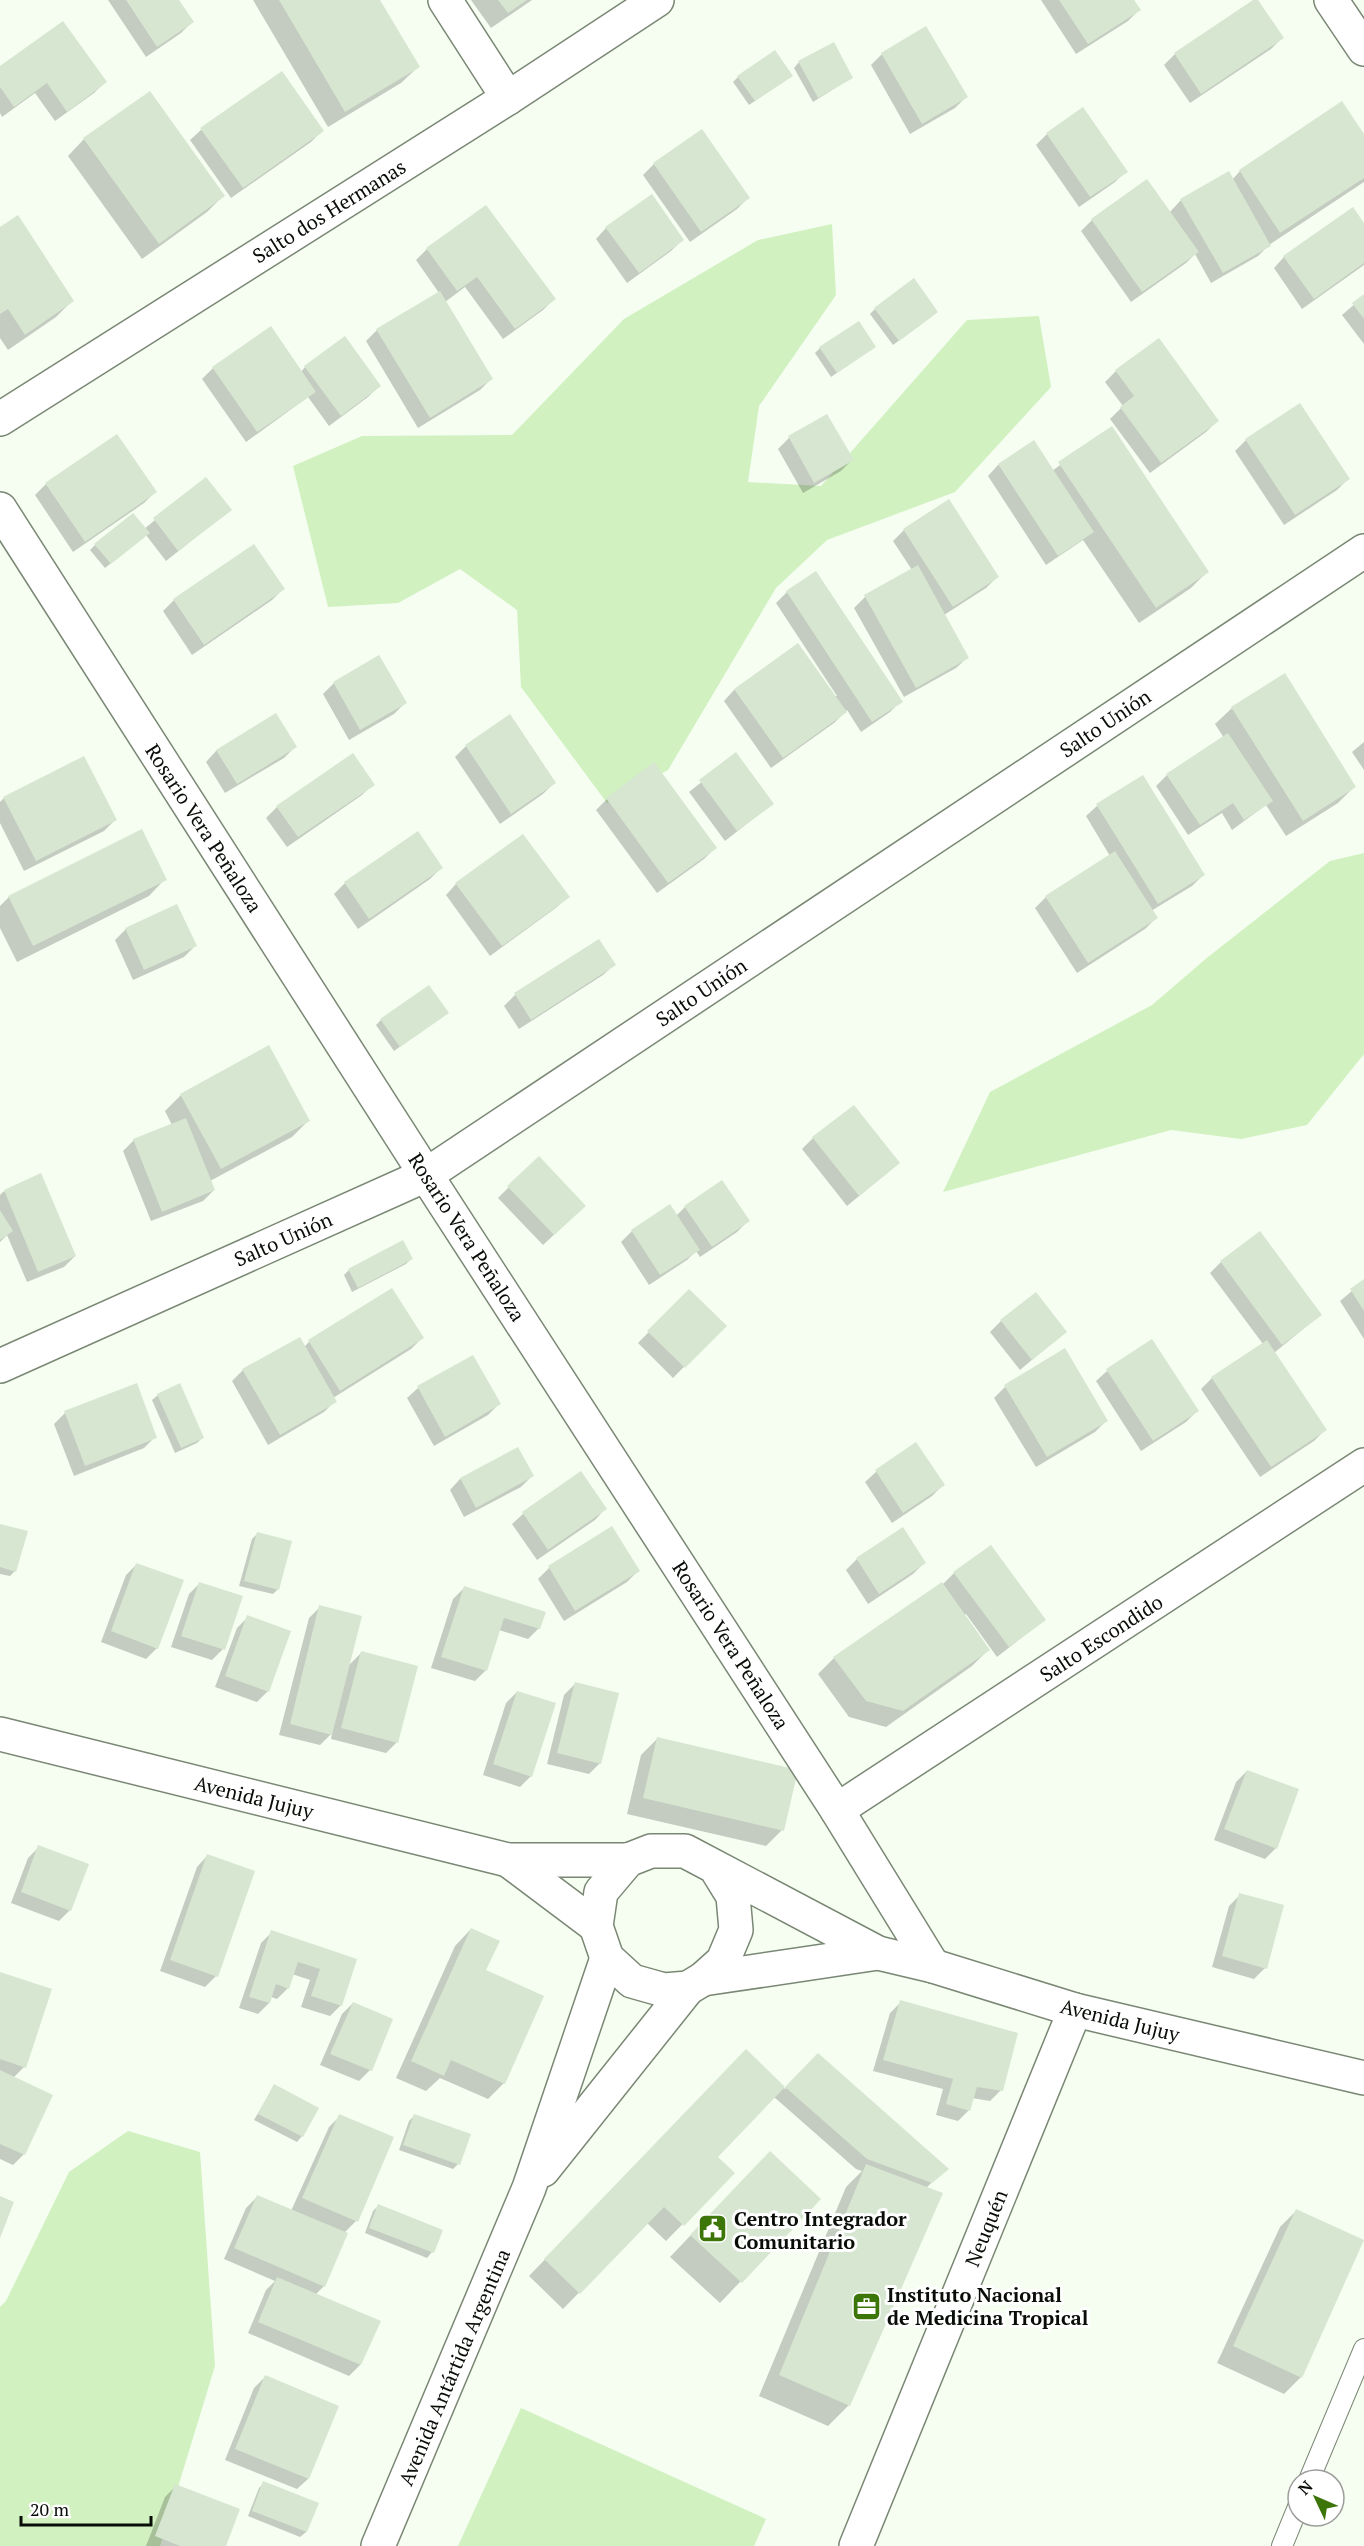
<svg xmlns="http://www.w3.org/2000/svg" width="1364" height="2546" viewBox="0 0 1364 2546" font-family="'PT Serif',serif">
<rect width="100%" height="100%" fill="#f5fef1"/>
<g fill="#d1f1c1">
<path d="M832,224L836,295L759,406L748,482L821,486L967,320L1039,316L1051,387L955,492L827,540L776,588L668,770L607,803L521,687L517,610L460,569L398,603L328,607L293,466L362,436L512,435L624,319L758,240Z"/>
<path d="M1364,853V1054L1307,1125L1241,1139L1171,1130L943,1192L990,1092L1152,1005L1208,957L1330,861Z"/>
<path d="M128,2131L200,2152L215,2366L160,2546H0V2307L6,2301L69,2172Z"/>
<path d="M521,2408L766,2519L754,2546H458Z"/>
</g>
<g fill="#0003">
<path d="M108,0H177L192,22L181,33L146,57Z"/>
<path d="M253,0H378L418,67L401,83L328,127Z"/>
<path d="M471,0H532L491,28Z"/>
<path d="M1041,0H1132L1139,10L1128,21L1076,54Z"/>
<path d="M1256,0L1282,38L1271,49L1190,103L1164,65L1175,54Z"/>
<path d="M882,54L966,97L955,108L910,134L871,65Z"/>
<path d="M799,62L851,78L813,102L794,68Z"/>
<path d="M0,68L105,82L94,93L55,121L35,93L2,117L0,113Z"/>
<path d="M791,76L749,105L733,82L738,77Z"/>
<path d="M150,93L223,196L207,212L142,259L68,156L84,139Z"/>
<path d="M201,130L322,131L311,142L231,198L190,140Z"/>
<path d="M1047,134L1126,171L1115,182L1079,207L1036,145Z"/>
<path d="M1364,137V182L1269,245L1258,256L1211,283L1195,254L1186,263L1131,302L1081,231L1092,220L1147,182L1169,213L1181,200L1232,180L1240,171Z"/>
<path d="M654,164L748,198L737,209L690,242L643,175Z"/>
<path d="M486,207L554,299L543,310L503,339L465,287L445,302L491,379L480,390L418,428L366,341L377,330L439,293L416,260L427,249Z"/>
<path d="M1364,225V265L1302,309L1274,268L1284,257Z"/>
<path d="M606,228L682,240L671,251L627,283L596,239Z"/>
<path d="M0,229L72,301L56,317L8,350L0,338Z"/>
<path d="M1364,296V344L1342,315Z"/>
<path d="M875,309L931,317L893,345L870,314Z"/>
<path d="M874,347L831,377L815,353L820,348Z"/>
<path d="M305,367L379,386L368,397L329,426L308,397L246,442L202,379L213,368L301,372Z"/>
<path d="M1116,371L1217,421L1206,432L1150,473L1110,419L1123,406L1105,382Z"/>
<path d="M827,416L852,460L841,471L803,493L778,449L789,438Z"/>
<path d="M1111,428L1207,572L1191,588L1139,623L1083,540L1046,565L988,476L998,465L1033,442L1052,471Z"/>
<path d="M116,436L155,492L144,503L73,552L35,495L46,484Z"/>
<path d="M1246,440L1348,479L1337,490L1284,525L1235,451Z"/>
<path d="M206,479L230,510L166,561L146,535L105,568L90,550L95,545L144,529Z"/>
<path d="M948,501L997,577L986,588L944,615L967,658L956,668L904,697L854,608L865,597L912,570L893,541L904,530Z"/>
<path d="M254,546L283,589L272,600L192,655L163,611L174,600Z"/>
<path d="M816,573L901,701L890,712L861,732L847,710L834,723L771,768L724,701L734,690L837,696L776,603L787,592Z"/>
<path d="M378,657L405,703L394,714L349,740L323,694L334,683Z"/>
<path d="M1284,675L1354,787L1338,803L1286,836L1266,805L1232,830L1222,813L1188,835L1156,786L1167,775L1224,738L1215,724L1232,708Z"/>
<path d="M276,715L295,747L284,758L225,793L206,762L216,751Z"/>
<path d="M509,716L554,783L543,794L500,824L455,757L466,746Z"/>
<path d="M1364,742V770L1352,752Z"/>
<path d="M736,755L772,804L725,841L689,792Z"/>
<path d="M1142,777L1203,875L1192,886L1151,911L1156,918L1145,929L1077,973L1035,908L1046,897L1110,856L1086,816L1097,806Z"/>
<path d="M373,784L362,795L287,847L266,818L277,807Z"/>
<path d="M4,798L115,820L104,831L24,871L0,823V802Z"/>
<path d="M607,799L715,848L704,859L657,893L596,810Z"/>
<path d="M441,868L430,879L358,929L334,894L345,883Z"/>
<path d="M165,879L149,896L17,962L0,928V906L9,897Z"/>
<path d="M456,884L568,896L557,907L490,956L446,895Z"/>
<path d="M126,929L195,946L184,957L133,980L115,940Z"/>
<path d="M599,941L614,965L603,975L519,1029L504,1006L515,995Z"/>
<path d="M447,1013L394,1051L376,1025L381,1020Z"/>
<path d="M181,1095L308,1121L292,1137L210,1181L214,1190L203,1201L151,1221L123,1151L134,1140L172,1125L165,1111Z"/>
<path d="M813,1138L887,1173L847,1206L802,1149Z"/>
<path d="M509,1187L573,1217L543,1245L498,1198Z"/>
<path d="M4,1191L75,1256L64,1267L27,1282L7,1235L0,1242V1195Z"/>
<path d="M685,1207L748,1221L737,1232L700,1257L696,1251L687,1260L649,1285L621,1242L632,1231L676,1216Z"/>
<path d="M411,1259L406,1264L352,1292L344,1275L349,1270Z"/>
<path d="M1221,1262L1320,1315L1274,1353L1325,1430L1314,1441L1260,1477L1201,1389L1212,1378L1263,1344L1210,1273Z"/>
<path d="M1364,1281V1339L1340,1301Z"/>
<path d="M689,1291L724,1326L673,1378L638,1343Z"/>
<path d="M1001,1321L1065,1332L1020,1370L990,1332Z"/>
<path d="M422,1338L411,1349L333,1398L335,1401L324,1412L268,1445L232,1381L243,1370L304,1347L309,1342Z"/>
<path d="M1064,1350L1106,1421L1095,1432L1036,1467L994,1398L1005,1387Z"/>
<path d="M473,1357L499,1404L488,1415L434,1446L407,1398L418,1388Z"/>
<path d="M1107,1371L1197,1411L1186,1422L1141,1451L1096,1381Z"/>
<path d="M158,1395L202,1438L197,1443L175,1453L152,1400Z"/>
<path d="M65,1413L155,1437L144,1448L74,1476L54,1424Z"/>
<path d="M915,1444L943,1485L932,1496L892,1523L865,1482L876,1472Z"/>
<path d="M581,1473L605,1509L595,1520L537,1560L512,1524L523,1514Z"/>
<path d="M532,1476L521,1487L464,1517L450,1490L460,1479Z"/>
<path d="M0,1525L15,1571L10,1576L0,1574Z"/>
<path d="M612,1528L638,1571L627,1582L564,1621L538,1579L549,1568Z"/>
<path d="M257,1534L278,1589L273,1594L239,1586L252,1539Z"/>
<path d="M857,1559L924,1563L913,1574L868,1604L846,1570Z"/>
<path d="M137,1564L157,1648L146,1659L101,1642L126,1575Z"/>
<path d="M954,1573L1044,1620L997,1657L966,1614L963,1616L988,1650L972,1666L886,1727L849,1717L818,1674L834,1658L942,1585Z"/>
<path d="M200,1583L223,1649L212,1660L171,1647L189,1594Z"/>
<path d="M464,1588L539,1628L528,1639L499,1630L486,1670L475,1681L431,1668L453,1599Z"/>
<path d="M320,1607L348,1666L361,1653L397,1742L386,1753L331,1739L332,1733L320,1745L279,1735L309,1618Z"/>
<path d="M248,1617L268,1691L257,1702L215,1687L237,1628Z"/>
<path d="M575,1684L600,1763L589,1774L547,1764L564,1695Z"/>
<path d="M517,1692L531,1776L520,1787L483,1775L506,1703Z"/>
<path d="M657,1739L782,1830L766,1846L627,1814L641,1755Z"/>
<path d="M1247,1771L1276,1848L1265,1859L1214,1840L1236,1782Z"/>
<path d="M39,1847L70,1910L59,1921L11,1903L28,1858Z"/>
<path d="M207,1856L216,1976L205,1987L160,1971L197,1867Z"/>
<path d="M1240,1895L1265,1968L1254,1979L1212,1967L1229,1906Z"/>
<path d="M471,1929L484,1970L504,2083L488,2099L440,2078L426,2091L396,2078L455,1946Z"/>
<path d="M272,1932L356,1960L341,2005L330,2016L301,2007L310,1980L292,1974L288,1988L277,1999L271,1997L269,2003L258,2014L239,2008L261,1943Z"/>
<path d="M0,1974L24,2067L13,2078L24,2154L13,2165L0,2159Z"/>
<path d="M901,2002L1001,2090L990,2101L972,2098L969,2110L958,2121L936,2115L943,2089L873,2071L890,2013Z"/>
<path d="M353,2003L370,2070L359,2081L320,2065L342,2014Z"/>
<path d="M746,2051L785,2089L818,2055L946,2169L926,2188L849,2405L828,2426L759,2396L846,2187L862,2171L856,2169L774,2097L716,2157L733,2173L666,2241L647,2223L563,2309L529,2276Z"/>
<path d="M274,2086L302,2136L297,2142L254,2120Z"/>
<path d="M340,2116L392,2138L356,2221L344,2233L324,2286L315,2295L379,2321L360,2365L349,2376L248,2333L266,2290L275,2281L224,2259L246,2208L257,2197L291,2211L329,2127Z"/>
<path d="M414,2116L458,2164L453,2169L399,2150L409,2121Z"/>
<path d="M749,2174L819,2199L720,2303L670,2257Z"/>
<path d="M378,2206L432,2252L427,2258L365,2233L373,2211Z"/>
<path d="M1296,2211L1301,2377L1284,2394L1217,2363L1280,2227Z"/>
<path d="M265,2377L308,2479L297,2489L225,2460L254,2388Z"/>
<path d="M264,2483L317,2504L306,2532L300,2537L248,2516L259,2488Z"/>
<path d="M176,2486L224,2546H146L165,2497Z"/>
</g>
<g fill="#d7e6d0">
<path d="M126,0H179L194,22L157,47Z"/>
<path d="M279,0H380L420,67L345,112Z"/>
<path d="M498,0H527L508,13Z"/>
<path d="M1059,0H1134L1141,10L1088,44Z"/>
<path d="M1253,0H1258L1284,38L1201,94L1174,53Z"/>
<path d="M63,21L107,82L67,112L47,83L14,107L0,87V66Z"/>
<path d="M926,26L968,97L922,124L881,53Z"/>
<path d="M834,42L853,78L818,98L798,61Z"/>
<path d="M775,50L793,76L755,101L737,76Z"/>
<path d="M282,71L324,131L243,188L200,128Z"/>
<path d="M150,91L225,196L159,244L83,138Z"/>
<path d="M1342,101L1364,134V178L1280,233L1239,170Z"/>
<path d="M1083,107L1128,172L1090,197L1046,133Z"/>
<path d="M702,129L750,198L701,232L653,163Z"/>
<path d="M1229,171L1271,246L1223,273L1180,199Z"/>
<path d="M1147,179L1199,252L1142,292L1091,219Z"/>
<path d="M652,194L684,240L639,273L605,227Z"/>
<path d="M486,205L556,299L515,329L477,277L457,291L426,248Z"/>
<path d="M1353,207L1364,223V263L1314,299L1283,256Z"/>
<path d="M18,215L74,301L25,335L8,309L0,314V227Z"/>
<path d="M914,278L938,312L899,341L874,308Z"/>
<path d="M440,291L493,379L430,418L376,329Z"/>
<path d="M1364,294V319L1352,303Z"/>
<path d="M859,321L876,347L837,373L819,347Z"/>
<path d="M271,326L316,392L257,432L212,367Z"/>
<path d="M345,336L381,386L341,416L304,366Z"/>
<path d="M1159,338L1219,421L1161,463L1120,407L1134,396L1115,370Z"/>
<path d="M1300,403L1350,479L1295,515L1245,439Z"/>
<path d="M827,414L854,460L814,483L788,436Z"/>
<path d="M1112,426L1209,572L1156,608L1058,462Z"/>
<path d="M117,434L157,492L85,542L45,483Z"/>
<path d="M1034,440L1094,532L1058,556L998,464Z"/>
<path d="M206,477L232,510L178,551L153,518Z"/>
<path d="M949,499L999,577L953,607L903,529Z"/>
<path d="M133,513L150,533L111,564L94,544Z"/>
<path d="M254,544L285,589L204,645L173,599Z"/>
<path d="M918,565L969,658L916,688L864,595Z"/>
<path d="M816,571L903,702L872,722L786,591Z"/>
<path d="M798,643L847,712L783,758L734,689Z"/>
<path d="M379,655L407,703L360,730L333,682Z"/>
<path d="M1285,673L1356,787L1303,821L1231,707Z"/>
<path d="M276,713L297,747L237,784L216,750Z"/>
<path d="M510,714L556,783L511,814L465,745Z"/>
<path d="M1228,733L1273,801L1244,820L1233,803L1200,825L1166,774Z"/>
<path d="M736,752L774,804L737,831L699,780Z"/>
<path d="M353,753L375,785L298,837L276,806Z"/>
<path d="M84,756L117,820L36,861L3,797Z"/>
<path d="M654,762L717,848L668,883L606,798Z"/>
<path d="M1143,775L1205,875L1158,904L1096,804Z"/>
<path d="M142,829L167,880L33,946L8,896Z"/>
<path d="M418,831L443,868L369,919L344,882Z"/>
<path d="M523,834L570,897L502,946L455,883Z"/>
<path d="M1115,851L1158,918L1088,963L1045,896Z"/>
<path d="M177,904L197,946L144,970L125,928Z"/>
<path d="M599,939L616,965L531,1020L514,993Z"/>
<path d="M429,985L449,1013L400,1047L380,1019Z"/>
<path d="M269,1045L310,1121L221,1169L180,1094Z"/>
<path d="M854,1105L900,1163L859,1196L812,1137Z"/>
<path d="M186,1118L215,1190L162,1212L133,1139Z"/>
<path d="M539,1156L586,1206L554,1235L507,1186Z"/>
<path d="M41,1173L76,1256L38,1272L4,1190Z"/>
<path d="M722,1180L750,1221L712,1247L684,1206Z"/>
<path d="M670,1204L700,1250L660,1275L631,1230Z"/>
<path d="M0,1210L13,1231L0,1240Z"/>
<path d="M1260,1231L1322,1315L1282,1345L1220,1261Z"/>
<path d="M403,1240L413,1259L358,1288L348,1269Z"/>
<path d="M1364,1279V1311L1350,1289Z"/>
<path d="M392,1288L424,1338L340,1391L308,1340Z"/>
<path d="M689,1289L727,1326L685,1368L647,1331Z"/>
<path d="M1036,1292L1067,1332L1032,1360L1000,1320Z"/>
<path d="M300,1337L337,1402L280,1435L242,1369Z"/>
<path d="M1152,1339L1199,1411L1153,1441L1106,1369Z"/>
<path d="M1267,1340L1327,1430L1271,1467L1211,1377Z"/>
<path d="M1065,1348L1108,1421L1047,1457L1004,1385Z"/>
<path d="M473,1355L501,1404L445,1437L417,1386Z"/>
<path d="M137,1383L157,1438L85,1466L64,1411Z"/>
<path d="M180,1383L204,1438L181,1448L157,1394Z"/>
<path d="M916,1442L945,1485L903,1513L875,1470Z"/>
<path d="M518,1447L534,1476L476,1508L460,1478Z"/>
<path d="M581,1471L607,1509L548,1550L522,1512Z"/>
<path d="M0,1524L28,1531L16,1572L0,1567Z"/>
<path d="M612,1526L640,1571L575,1611L548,1566Z"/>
<path d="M903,1527L926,1563L879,1594L856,1558Z"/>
<path d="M257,1532L292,1541L279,1590L244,1581Z"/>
<path d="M991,1545L1046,1620L1009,1647L953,1572Z"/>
<path d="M136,1563L184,1580L158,1649L111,1631Z"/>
<path d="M199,1582L243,1596L225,1650L181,1636Z"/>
<path d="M942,1582L990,1650L903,1711L866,1701L833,1657Z"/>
<path d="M464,1586L546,1612L540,1629L504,1618L487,1671L441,1657Z"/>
<path d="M319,1605L362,1616L332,1735L290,1724Z"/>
<path d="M247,1615L291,1631L269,1692L225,1676Z"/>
<path d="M361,1651L418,1666L398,1743L341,1728Z"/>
<path d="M575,1682L619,1693L601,1764L557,1753Z"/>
<path d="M517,1691L556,1703L532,1777L493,1764Z"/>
<path d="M657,1737L798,1770L784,1831L643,1798Z"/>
<path d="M1247,1770L1299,1789L1277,1849L1224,1829Z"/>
<path d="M38,1845L89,1864L71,1911L21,1892Z"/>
<path d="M207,1854L255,1871L218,1977L170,1960Z"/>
<path d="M1239,1893L1284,1905L1267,1969L1222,1956Z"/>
<path d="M471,1928L500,1941L486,1970L544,1996L505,2084L451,2060L444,2076L411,2061Z"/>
<path d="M271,1930L357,1959L342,2006L311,1996L320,1969L298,1962L289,1989L276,1984L270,2003L249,1997Z"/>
<path d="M0,1972L52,1989L26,2068L0,2059Z"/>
<path d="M900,2000L1018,2033L1003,2091L977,2087L970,2111L946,2104L953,2079L883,2060Z"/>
<path d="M353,2002L393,2019L372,2071L330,2054Z"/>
<path d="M746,2049L785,2087L718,2157L735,2173L684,2226L664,2207L580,2294L544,2259Z"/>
<path d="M818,2053L949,2169L932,2183L867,2159L785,2087Z"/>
<path d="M0,2070L53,2095L25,2155L0,2144Z"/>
<path d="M274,2084L319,2108L303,2137L258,2114Z"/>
<path d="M339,2114L394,2137L358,2222L302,2198Z"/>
<path d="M414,2114L471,2134L460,2165L403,2145Z"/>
<path d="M770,2151L821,2199L742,2283L690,2235Z"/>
<path d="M866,2164L943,2193L850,2406L779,2375Z"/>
<path d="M257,2195L348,2233L325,2287L234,2248Z"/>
<path d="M0,2196L14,2202L0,2238Z"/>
<path d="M378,2204L443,2230L434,2253L369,2228Z"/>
<path d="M1296,2209L1364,2240L1302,2378L1233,2346Z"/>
<path d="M277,2277L381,2321L361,2365L258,2322Z"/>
<path d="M265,2375L339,2406L309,2479L235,2449Z"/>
<path d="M263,2481L319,2503L307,2532L252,2511Z"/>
<path d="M175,2484L240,2509L226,2546H180L155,2536Z"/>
</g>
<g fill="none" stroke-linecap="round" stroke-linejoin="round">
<defs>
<g id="lane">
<path d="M1309,2480L1364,2349"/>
<path d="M1282,2546L1298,2507"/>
</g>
<g id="street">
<path d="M445,0L508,98"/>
<path d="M1331,0L1364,49"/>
<path d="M0,419L508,98L657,0"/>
<path d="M0,509L426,1175L837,1810L933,1966"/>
<path d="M0,1366L426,1175L1364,551"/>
<path d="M837,1810L1364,1465"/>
<path d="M856,2546L1075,2010"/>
</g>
<g id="secondary">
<path d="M0,1734L508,1860H628"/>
<path d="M508,1860L596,1926"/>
<path d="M717,1870L733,1896L736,1930L723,1961L703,1979L688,1988L664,1990L632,1981L607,1958L596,1926L601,1892L628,1860L651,1851H685L878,1953L933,1966L1075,2010L1364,2078"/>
<path d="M703,1979L878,1953"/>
<path d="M543,2170L688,1988"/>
<path d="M378,2546L529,2188L607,1958"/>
</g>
</defs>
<use href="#lane" stroke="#7a8774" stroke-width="22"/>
<use href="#street" stroke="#7a8774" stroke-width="36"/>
<use href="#secondary" stroke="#7a8774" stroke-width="36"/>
<use href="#lane" stroke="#fff" stroke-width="20"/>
<use href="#street" stroke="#fff" stroke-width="33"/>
<use href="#secondary" stroke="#fff" stroke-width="33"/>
</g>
<defs>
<symbol id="civic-square" viewBox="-11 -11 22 22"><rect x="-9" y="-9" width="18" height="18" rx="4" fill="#3c7508" stroke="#fff"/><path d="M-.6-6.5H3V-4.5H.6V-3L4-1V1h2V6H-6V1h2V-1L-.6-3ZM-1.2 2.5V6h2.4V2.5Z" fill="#fff"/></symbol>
<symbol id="office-square" viewBox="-11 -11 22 22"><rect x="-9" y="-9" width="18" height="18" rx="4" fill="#3c7508" stroke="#fff"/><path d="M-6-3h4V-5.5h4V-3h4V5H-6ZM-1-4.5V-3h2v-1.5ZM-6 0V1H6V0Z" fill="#fff"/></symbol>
</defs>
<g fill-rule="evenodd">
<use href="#civic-square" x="696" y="2212" width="33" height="33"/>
<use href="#office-square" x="850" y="2290" width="33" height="33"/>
</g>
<g text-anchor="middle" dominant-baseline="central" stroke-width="6" stroke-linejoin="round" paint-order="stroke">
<g font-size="20" fill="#090d07" stroke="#fff">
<text transform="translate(329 211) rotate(-32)">Salto dos Hermanas</text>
<text transform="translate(1105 723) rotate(-34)">Salto Unión</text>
<text transform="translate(204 828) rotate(57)">Rosario Vera Peñaloza</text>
<text transform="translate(701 992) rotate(-34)">Salto Unión</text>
<text transform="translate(467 1237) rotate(57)">Rosario Vera Peñaloza</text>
<text transform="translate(283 1239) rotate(-24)">Salto Unión</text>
<text transform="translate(1101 1638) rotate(-33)">Salto Escondido</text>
<text transform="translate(731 1645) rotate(57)">Rosario Vera Peñaloza</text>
<text transform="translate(254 1797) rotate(14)">Avenida Jujuy</text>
<text transform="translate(1120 2020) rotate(14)">Avenida Jujuy</text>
<text transform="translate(986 2228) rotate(-68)">Neuquén</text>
<text transform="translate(454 2367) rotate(-67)">Avenida Antártida Argentina</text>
</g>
<g font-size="20" font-weight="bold" fill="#090d07" stroke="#fff" text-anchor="start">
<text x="734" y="2218">Centro Integrador<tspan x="734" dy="23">Comunitario</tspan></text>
<text x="887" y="2294">Instituto Nacional<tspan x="887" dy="23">de Medicina Tropical</tspan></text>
</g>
</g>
<g transform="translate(1316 2498) rotate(314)"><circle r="28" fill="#ffffff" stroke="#9d9e9c" stroke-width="1.5"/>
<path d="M0-4.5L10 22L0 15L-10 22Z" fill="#3c7508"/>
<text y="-9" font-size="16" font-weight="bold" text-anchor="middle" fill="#090d07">N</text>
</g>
<path d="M21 2516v9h130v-9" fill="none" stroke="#090d07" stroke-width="3"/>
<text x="30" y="2516" font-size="18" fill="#090d07" stroke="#ffffff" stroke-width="4.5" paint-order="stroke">20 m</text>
</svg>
